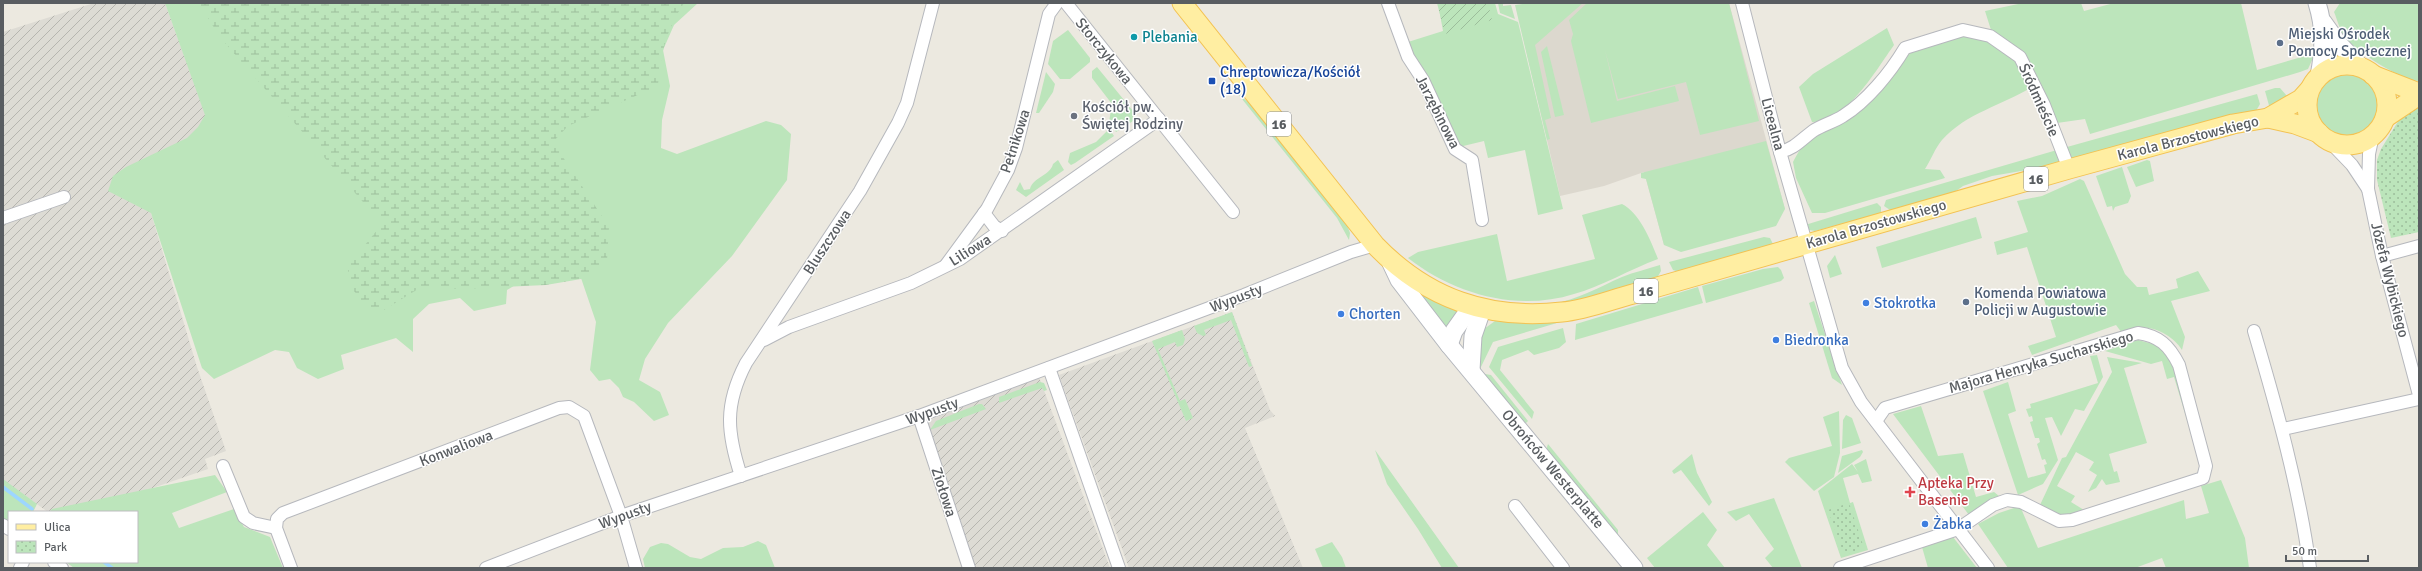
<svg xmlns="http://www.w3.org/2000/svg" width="2422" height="571" viewBox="0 0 2422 571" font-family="Signika,sans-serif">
<defs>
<pattern id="industrial-furrows" width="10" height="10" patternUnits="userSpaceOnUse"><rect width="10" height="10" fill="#dddbd4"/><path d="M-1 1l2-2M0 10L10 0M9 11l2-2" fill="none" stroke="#b6b5af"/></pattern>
<pattern id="wetland-marsh" width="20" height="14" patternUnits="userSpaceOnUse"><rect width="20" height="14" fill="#bce5bb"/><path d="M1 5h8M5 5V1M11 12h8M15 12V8" fill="none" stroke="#9cbd9b"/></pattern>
<pattern id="park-dots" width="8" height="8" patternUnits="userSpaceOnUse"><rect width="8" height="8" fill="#bce5bb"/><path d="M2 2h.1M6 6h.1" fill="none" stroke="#9cbd9b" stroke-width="1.8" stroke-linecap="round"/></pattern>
<pattern id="garden-furrows" width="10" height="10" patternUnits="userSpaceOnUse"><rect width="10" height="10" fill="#bce5bb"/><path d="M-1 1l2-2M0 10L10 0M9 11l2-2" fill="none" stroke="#9cbd9b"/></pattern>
</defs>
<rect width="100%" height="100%" fill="#ece9e0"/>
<g fill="url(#industrial-furrows)">
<path d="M94,3H165L219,152L151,213L197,367L226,451L205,459L208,469L83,512H48L3,480V32Z"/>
<path d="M1232,312L1270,410L1275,416L1245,428L1303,568H1129L1059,375Z"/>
<path d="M1039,377L1110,568H974L922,423Z"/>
</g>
<path fill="#dcd8ce" d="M1535,3H1729L1785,209L1664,245L1644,172L1604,186L1560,196L1516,7Z"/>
<g fill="#bce5bb">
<path d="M165,3H698L674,25L663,50L670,86L662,120L661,148L677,154L766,121L781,125L791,134L787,180L732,256L668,323L645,359L639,380L660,392L669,415L654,421L634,402L623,397L619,388L610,379L599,381L590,370L596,322L581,278L549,264L507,290L506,304L474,311L460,298L429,304L413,319V352L396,338L341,355L344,369L318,379L297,368L289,352L275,350L214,379L202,368L151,213L108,191L113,176L126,167L187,138L198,127L205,115Z"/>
<path d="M1438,3H1495L1498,14L1518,22L1563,209L1538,215L1525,150L1488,158L1484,141L1459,147L1449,132L1408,42L1443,31Z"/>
<path d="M1498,3H1503V6L1511,5L1515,19L1500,13Z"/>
<path d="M1529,3H1583L1535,45L1551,118L1545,120L1550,139L1547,140L1515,5Z"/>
<path d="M1587,3H1729L1759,121L1700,135L1686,82L1618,99L1605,50L1617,101L1675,86L1679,101L1591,123L1571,41L1573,34L1569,20Z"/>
<path d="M2023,3H2081L2084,11L2114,3H2241L2257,70L2312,54L2313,58L2308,69L2300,72L2090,134L2085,119L2057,123L2036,81L1991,30L1985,11Z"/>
<path d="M2340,3H2419V81C2402,81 2356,51 2345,38C2340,31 2337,19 2334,12Z"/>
<path d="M1887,28L1894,45C1876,70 1846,123 1812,122L1799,87L1813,74Z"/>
<path d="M1068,30L1090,58V62L1070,79H1060L1048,64L1053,41Z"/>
<path d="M1977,35L2018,62L2032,87C2003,105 1966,113 1942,140C1935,148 1931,160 1925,169L1940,170L1945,178L1825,213H1812L1796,178L1793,162C1798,153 1803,142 1813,136C1828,127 1846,123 1859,112C1877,96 1889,72 1907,56C1925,40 1954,38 1977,35Z"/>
<path d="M1547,46L1564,115L1555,117L1541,52Z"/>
<path d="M1097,67L1133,111V121L1116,132L1109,122L1112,104L1092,78V71Z"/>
<path d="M1046,72L1055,84L1053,92L1039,113H1036Z"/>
<circle cx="2347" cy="105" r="30"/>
<path d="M2275,88H2280L2287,96L2270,109L2265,91Z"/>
<path d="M1238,94L1253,106L1347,225L1350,233L1349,240L1337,218Z"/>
<path d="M2257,94L2260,104L2256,111L2072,160L2066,150L2067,147Z"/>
<path d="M1109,129L1114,136L1075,163L1071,165L1068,162L1070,153L1096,142Z"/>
<path d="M1766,141L1785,209L1776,226L1681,252L1664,245L1646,179L1641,178V173Z"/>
<path d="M2057,150L2060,158L2056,165L1992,176L1963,186L1952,194L1890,210L1884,206L1886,200Z"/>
<path d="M1058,160L1064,170L1026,197L1016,190L1020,182L1024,190L1030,189C1033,177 1050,176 1053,164Z"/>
<path d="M2147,160L2150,161L2154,181L2136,187L2127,167Z"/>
<path d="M2122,167L2131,196L2128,203L2115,207L2113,211L2112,206L2107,207L2096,176Z"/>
<path d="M2080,179L2084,181L2125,274L2137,287H2147L2149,295L2178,288L2176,279L2198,271L2210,291L2171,301L2185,337L2182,350C2174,337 2156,326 2140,328C2134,328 2128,332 2122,333L2116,325L2032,355L2028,346L2056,337L2027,247L1997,255L1994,242L2028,232L2017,201L2042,196Z"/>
<path d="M1877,203L1881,207V213L1815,231L1809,230L1805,225Z"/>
<path d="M1622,204C1640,213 1651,241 1658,259C1631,269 1600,287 1574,294C1517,312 1454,294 1408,258L1418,252L1497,234L1507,281L1595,259L1582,215Z"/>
<path d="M1976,217L1982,238L1882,268L1876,247Z"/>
<path d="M1764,237L1770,238L1773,244L1679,272L1673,270L1669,262Z"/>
<path d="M1835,255L1842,274L1830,278L1827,266Z"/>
<path d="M1402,257C1441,291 1499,313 1552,304C1577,300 1599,287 1622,277C1634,272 1648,269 1660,265L1661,271L1657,278C1580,303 1512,322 1436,282C1425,277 1407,269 1402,257Z"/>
<path d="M1778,267L1781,270L1784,278L1781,281L1706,303L1702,286L1763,269Z"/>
<path d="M1698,287L1703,303L1575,340L1576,324Z"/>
<path d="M1414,289L1459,311L1448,332Z"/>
<path d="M1814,301L1842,385L1832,378L1809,303Z"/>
<path d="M1232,312L1252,366L1249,367L1231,320L1204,330L1206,335L1203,336L1197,333L1194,326Z"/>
<path d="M1567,320L1493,342L1480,369L1476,362V342L1484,329L1495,321L1524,323Z"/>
<path d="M1563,328L1566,342L1559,348L1534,355L1528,350L1502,360L1500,370L1534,412L1532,419L1489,367L1498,347Z"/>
<path d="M1182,330L1185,339L1183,345L1177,347L1175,342L1158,349L1180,401L1185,399L1193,418L1186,421L1152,341Z"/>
<path d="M2138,340L2160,346L2172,360L2197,453L2174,377L2167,379L2162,361L2151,364L2105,351Z"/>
<path d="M2097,355L2103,377L2084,411L2075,409L2061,436L2052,417L2045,418L2058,460L2043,484L2018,495L1983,391L2008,382L2016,411L2008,414L2028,478L2046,473L2044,465L2047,464L2045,459L2042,460L2037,444L2040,442L2039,438H2035L2030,422L2033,421L2032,416L2029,417L2026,409L2031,408L2030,404L2098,383L2090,356Z"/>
<path d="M2107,357L2142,363L2124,368L2147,443L2109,454L2114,472L2117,471L2120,482L2106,485L2102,479L2096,488L2088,492L2097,475L2089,470L2094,462L2076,452L2057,486L2075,496L2071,502L2084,510C2064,519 2058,514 2040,505L2062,458L2066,457L2112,372Z"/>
<path d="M1485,374L1491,375L1528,421L1526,423L1522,422L1483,375Z"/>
<path d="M1040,382L1044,383L1047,390L1044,391L1042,388L999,403V397Z"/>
<path d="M979,404H982L986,409L930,430L936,421Z"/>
<path d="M1921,406L1938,456L1963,453L1976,497L1994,492L1999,496L1969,515L1893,414Z"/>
<path d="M1839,411L1840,453L1834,477L1814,491L1785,462L1789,458L1832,446L1823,417Z"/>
<path d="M1846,415L1852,418L1861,443L1842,449L1843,420Z"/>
<path d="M1548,444L1618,530V535L1546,450Z"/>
<path d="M1375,450L1459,568H1442L1418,529L1387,484Z"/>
<path d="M1862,450L1863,452L1860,457L1838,473L1842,456Z"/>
<path d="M1692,454L1697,473L1712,502L1709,506L1681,470L1674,474L1672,471Z"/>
<path d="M1866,459L1872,481L1862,483L1858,474L1843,478L1850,503L1853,502L1868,550L1841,558L1818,491L1852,464L1858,472L1854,465Z"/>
<path d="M215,475L227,492L172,513L179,528L234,509L244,527L270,537L283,568H74L66,562H137V512H49L52,509Z"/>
<path d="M3,479L37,504L33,512H9V522L3,518Z"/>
<path d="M2221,480L2245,538L2249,568H2166L2162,558L2135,568H2008L1978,524L1999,513L2020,506L2038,548L2184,500L2186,519L2209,513L2201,486Z"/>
<path d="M1774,498L1802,568H1773L1765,558L1774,549L1749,514L1736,521L1727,512Z"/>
<path d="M1703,512L1717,530L1707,545L1725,568H1655L1647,558Z"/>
<path d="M1953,537L1977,568H1928L1922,547Z"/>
<path d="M758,541L766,545L775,568H645L643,559L650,547L661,543L668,544L690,557L701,559L723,548L743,547Z"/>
<path d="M1332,542L1342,557L1346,568H1323L1315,549Z"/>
</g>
<path fill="url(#wetland-marsh)" d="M199,3H684C666,31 661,52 658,86L568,126L553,142L609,227L607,261L587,278L546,285L460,289L423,286L374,316L354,291L347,267L382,224L219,36Z"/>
<g fill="url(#park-dots)">
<path d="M2419,107V232L2391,238L2377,180V160L2381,149L2402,115Z"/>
<path d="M1849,503L1864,548L1844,555L1828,510Z"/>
</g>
<path fill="url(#garden-furrows)" d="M1437,3H1488L1492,20L1445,34Z"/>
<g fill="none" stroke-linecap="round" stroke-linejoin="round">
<g stroke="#9dd6ff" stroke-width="3.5">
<path d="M3,487L32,509"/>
<path d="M104,562L112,568"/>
</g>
<defs>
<g id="street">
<path d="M1066,3L1233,212"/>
<path d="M1388,3L1408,57L1423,80L1455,149L1472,160L1482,220"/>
<path d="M1742,3L1780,152L1842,368L1861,402L1988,568"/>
<path d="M2373,135L2369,154L2368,189L2382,256L2419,395"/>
<path d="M2329,141L2352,165L2368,189"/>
<path d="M1780,152C1794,149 1801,140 1813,131C1822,125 1834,122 1843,116C1867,101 1890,73 1905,48L1963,30L1990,36L2020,57L2044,105L2069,169"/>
<path d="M984,213L994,226L1002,231"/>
<path d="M3,218L64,197"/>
<path d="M2382,256L2419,246"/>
<path d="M946,265L987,209L1008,170L1016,148L1049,14L1057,3"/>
<path d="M2254,331C2277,409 2299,487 2310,568"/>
<path d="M764,340L789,327L911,283L960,259L1159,119"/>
<path d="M1049,368L1119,568"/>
<path d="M919,416L969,568"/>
<path d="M2283,429L2419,399"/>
<path d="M223,466L244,517L253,523L276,528"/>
<path d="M741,476C727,433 724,405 746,363L860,191L898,123L907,103L933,3"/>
<path d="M1515,506L1563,568"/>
<path d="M3,525L9,529"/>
<path d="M54,562L62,568"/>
<path d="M20,568L23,562"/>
<path d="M291,568L276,528L277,519L283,513L559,408L569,407L584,416L621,516L636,568"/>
<path d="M486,568L621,516L919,416L1244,295L1351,252L1375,245"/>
<path d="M1840,568L1958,529L1993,505L2007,500L2021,502L2059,521L2072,520L2203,478L2206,466L2179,365C2169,345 2159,336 2138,333L1885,408L1876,421"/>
</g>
<g id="secondary">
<path d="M2317,3C2325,28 2324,50 2319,76"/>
<path d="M2323,22L2338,43L2361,67"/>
<path d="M1390,261L1399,280L1449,345L1634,568"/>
<path d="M1449,345L1454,331L1471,307"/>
<path d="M1471,370L1473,336L1482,310"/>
</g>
<g id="primary">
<path d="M1182,3L1375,245C1427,299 1488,320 1562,312C1586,310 1610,300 1633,294L2069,169L2233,124L2268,118L2301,99L2309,90"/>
<circle cx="2347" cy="105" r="40"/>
<path d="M2373,75L2419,93"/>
<path d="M2268,118L2295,124L2319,133"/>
<path d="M2385,118L2419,95"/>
</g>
</defs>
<use href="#street" stroke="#b6b8bd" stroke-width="14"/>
<use href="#secondary" stroke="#b4b7bd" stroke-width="19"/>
<use href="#primary" stroke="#f3c252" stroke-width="21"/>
<use href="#street" stroke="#fff" stroke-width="12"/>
<use href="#secondary" stroke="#fff" stroke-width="17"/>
<use href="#primary" stroke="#ffeea2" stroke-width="19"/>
</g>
<circle fill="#0f9aa8" stroke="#fff" stroke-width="1.5" cx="1134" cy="37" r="4"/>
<g fill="#5c6f8a" stroke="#fff" stroke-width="1.5">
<circle cx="2280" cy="43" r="4"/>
<circle cx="1966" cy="302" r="4"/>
</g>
<rect fill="#1a4fb4" stroke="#fff" stroke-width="1.5" x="1208" y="77" width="8" height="8" rx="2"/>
<circle fill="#6b7280" stroke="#fff" stroke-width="1.5" cx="1074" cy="116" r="4"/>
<g fill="#3f7fe0" stroke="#fff" stroke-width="1.5">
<circle cx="1866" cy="303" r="4"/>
<circle cx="1341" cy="314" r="4"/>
<circle cx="1776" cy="340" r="4"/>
<circle cx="1925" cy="524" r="4"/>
</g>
<path fill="#e0444e" stroke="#fff" stroke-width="1.5" d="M1908 486h4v4h4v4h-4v4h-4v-4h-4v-4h4z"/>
<g text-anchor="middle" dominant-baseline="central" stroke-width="3" stroke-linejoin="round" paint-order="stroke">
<g fill="#fff" stroke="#8b8e90" stroke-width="1">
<rect x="1267" y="112" width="24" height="24" rx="3"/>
<rect x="2024" y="167" width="24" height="24" rx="3"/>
<rect x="1634" y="279" width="24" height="24" rx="3"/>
</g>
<g font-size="14" font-weight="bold" fill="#595d61">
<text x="1279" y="124">16</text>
<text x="2036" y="179">16</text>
<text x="1646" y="291">16</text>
</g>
<g font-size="15" fill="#4e5e75" stroke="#fff" text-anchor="start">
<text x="2288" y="34">Miejski Ośrodek<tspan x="2288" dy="17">Pomocy Społecznej</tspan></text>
<text x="1974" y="293">Komenda Powiatowa<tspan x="1974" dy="17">Policji w Augustowie</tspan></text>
</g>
<g font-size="15" fill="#0d838f" stroke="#fff" text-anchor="start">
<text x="1142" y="37">Plebania</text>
</g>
<g font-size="15" fill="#595d61" stroke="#fff">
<text transform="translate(1104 51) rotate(51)">Storczykowa</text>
<text transform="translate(2039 100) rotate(66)">Śródmieście</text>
<text transform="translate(1438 112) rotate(63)">Jarzębinowa</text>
<text transform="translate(1773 124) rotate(75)">Licealna</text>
<text transform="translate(2188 138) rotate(-14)">Karola Brzostowskiego</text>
<text transform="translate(1015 141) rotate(-72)">Pełnikowa</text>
<text transform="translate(1876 224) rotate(-16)">Karola Brzostowskiego</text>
<text transform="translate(827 242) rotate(-57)">Bluszczowa</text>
<text transform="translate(970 250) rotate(-32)">Liliowa</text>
<text transform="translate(2390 280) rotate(76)">Józefa Wybickiego</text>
<text transform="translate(1236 298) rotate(-21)">Wypusty</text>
<text transform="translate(2041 362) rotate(-16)">Majora Henryka Sucharskiego</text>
<text transform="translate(932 411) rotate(-20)">Wypusty</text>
<text transform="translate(456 448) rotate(-21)">Konwaliowa</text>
<text transform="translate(1553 469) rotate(50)">Obrońców Westerplatte</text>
<text transform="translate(944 492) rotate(72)">Ziołowa</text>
<text transform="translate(625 515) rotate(-20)">Wypusty</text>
</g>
<g font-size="15" fill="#164399" stroke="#fff" text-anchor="start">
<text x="1220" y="72">Chreptowicza/Kościół<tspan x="1220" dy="17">(18)</tspan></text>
</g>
<g font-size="15" fill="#5b616d" stroke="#fff" text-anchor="start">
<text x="1082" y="107">Kościół pw.<tspan x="1082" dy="17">Świętej Rodziny</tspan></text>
</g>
<g font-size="15" fill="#366cbe" stroke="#fff" text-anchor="start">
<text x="1874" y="303">Stokrotka</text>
<text x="1349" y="314">Chorten</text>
<text x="1784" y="340">Biedronka</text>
<text x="1933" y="524">Żabka</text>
</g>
<g font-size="15" fill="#be3a42" stroke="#fff" text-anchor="start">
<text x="1918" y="483">Apteka Przy<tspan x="1918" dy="17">Basenie</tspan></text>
</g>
</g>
<rect width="2422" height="571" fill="none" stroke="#595d61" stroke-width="8"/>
<rect x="8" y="511" width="130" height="52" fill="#ffffff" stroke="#bdbec0"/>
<rect x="16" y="524" width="20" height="6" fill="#ffeea2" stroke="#bdbec0"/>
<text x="44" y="531" font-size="12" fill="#595d61">Ulica</text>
<rect x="16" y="541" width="20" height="12" fill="url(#park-dots)" stroke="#bdbec0"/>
<text x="44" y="551" font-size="12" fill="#595d61">Park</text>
<path d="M2286 555v6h82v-6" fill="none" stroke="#595d61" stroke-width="2"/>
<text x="2292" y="555" font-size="12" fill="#595d61" stroke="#ffffff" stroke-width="3" paint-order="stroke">50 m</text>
</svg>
